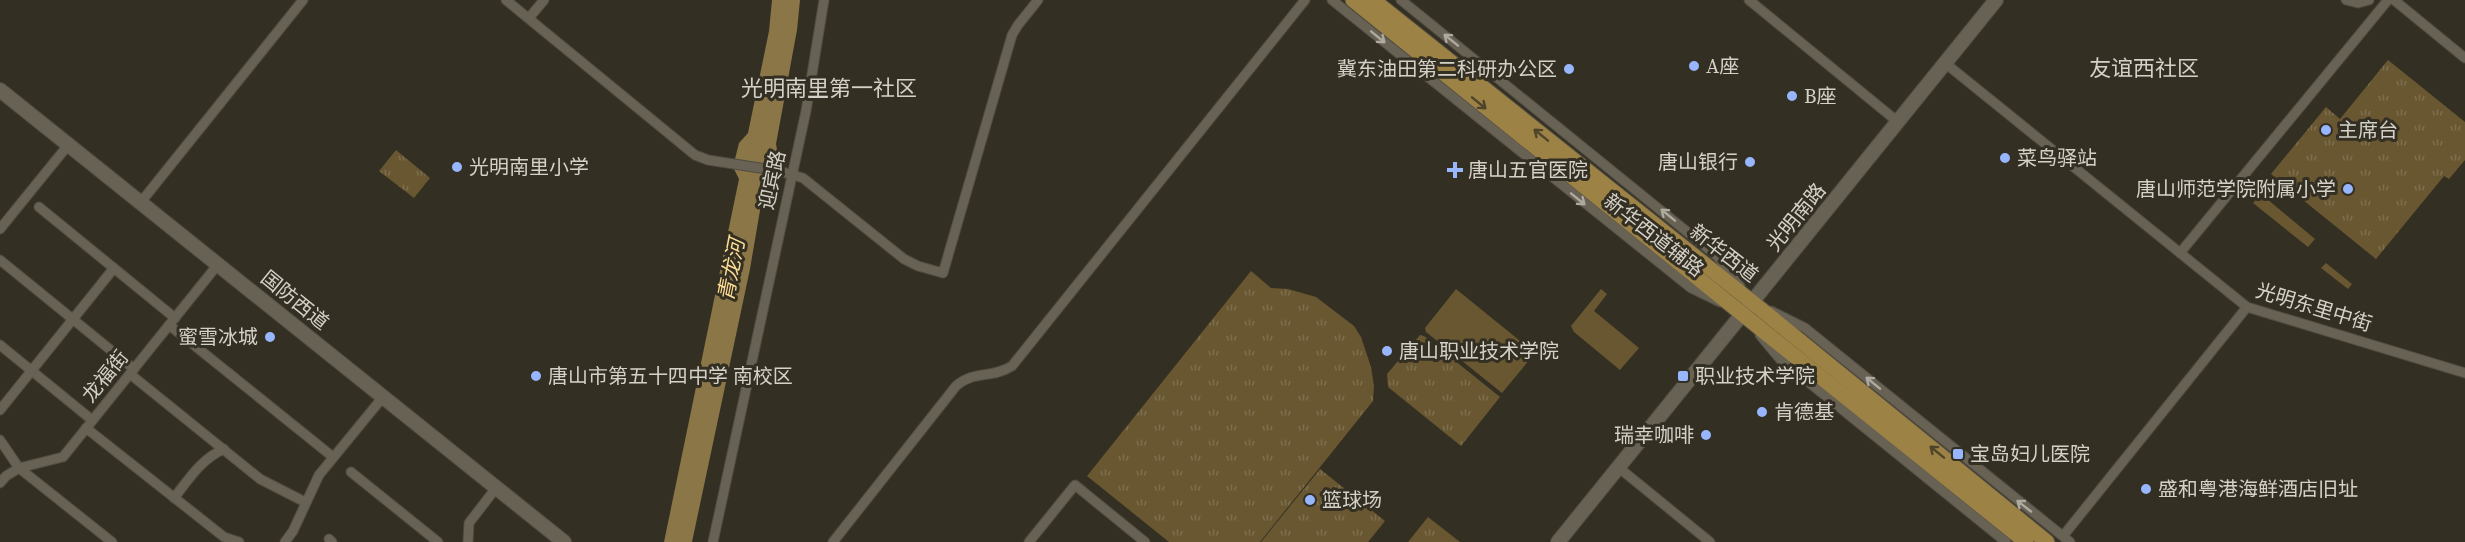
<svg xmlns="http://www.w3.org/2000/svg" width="2465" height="542" viewBox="0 0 2465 542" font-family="'Source Serif 4','Noto Sans SC',serif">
<defs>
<pattern id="park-tufts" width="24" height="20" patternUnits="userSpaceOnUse" patternTransform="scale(1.5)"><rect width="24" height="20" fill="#685731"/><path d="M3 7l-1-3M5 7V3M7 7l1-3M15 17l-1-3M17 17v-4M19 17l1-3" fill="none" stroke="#7d6e4e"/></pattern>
</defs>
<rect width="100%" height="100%" fill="#342f23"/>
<g fill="#685731">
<path d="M2261,194L2315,239L2308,247L2253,203Z"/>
<path d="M2326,263L2352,284L2348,289L2321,268Z"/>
<path d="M1456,289L1535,353L1502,393L1426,332L1425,328Z"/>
<path d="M1601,289L1607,294L1594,311L1639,348L1620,370L1574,332L1571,326Z"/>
</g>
<g fill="url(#park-tufts)">
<path d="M2388,60L2465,122V160L2449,179L2444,176L2376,259L2271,174L2326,107L2340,119Z"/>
<path d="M396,150L430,178L414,198L379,171Z"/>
<path d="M1251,271L1271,288L1288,289L1316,297L1354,326L1361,337L1371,367L1374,386L1373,401L1260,542H1169L1087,476Z"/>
<path d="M1420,335L1424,336L1500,397L1461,446L1388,387L1387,374Z"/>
<path d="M1320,469L1385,521L1368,542H1261Z"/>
<path d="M1428,517L1460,542H1408Z"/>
</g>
<path fill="#8b7648" d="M772,0H800L797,30L776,144L778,156L773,175L764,187L750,269L692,542H664L739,179L733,167L739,143L748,133L769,31Z"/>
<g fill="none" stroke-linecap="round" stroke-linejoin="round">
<defs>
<g id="street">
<path d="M506,0L695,155L708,160L779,171L803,178L904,259L918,266L943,273L1012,35L1018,25L1038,0"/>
<path d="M1332,0L1691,288L1720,302"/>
<path d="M1401,0L1717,256L1740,286"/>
<path d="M1749,0L1898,122"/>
<path d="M2346,0L2358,3L2369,0"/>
<path d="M2394,0L2465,58"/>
<path d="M529,18L544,0"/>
<path d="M1945,63L2247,307L2465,373"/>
<path d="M141,202L303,0"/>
<path d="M39,207L175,318"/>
<path d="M0,229L69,144"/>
<path d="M2180,253L2388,0"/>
<path d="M0,260L134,369"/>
<path d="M1771,311L1805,328L2070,542"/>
<path d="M169,325L333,457"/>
<path d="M1760,335L1780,359L2006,542"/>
<path d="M0,345L92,420"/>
<path d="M130,374L260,479L305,502"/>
<path d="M0,410L114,268"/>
<path d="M86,428L224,537L239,542"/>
<path d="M0,440L19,468L112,542"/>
<path d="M1618,467L1710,542"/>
<path d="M351,472L438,542"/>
<path d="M0,483L6,476L19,468L63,457L219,263"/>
<path d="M174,498C189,479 201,459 224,449"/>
<path d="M2063,536L2247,307"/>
<path d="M329,539L332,542"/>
<path d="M285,542L293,531L319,475L383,397"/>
<path d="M468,542L469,523L496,488"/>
<path d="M713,542L806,111L824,0"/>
<path d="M833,542L956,386C974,370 991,379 1012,366L1305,0"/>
<path d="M1029,542L1075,485L1145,542"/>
</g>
<g id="secondary">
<path d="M0,90L564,542"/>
<path d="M1558,542L1996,0"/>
</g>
<g id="primary">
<path d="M1353,0C1576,182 1802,361 2026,542"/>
<path d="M1373,0L1752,302L2047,542"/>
</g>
</defs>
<use href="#street" stroke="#504b41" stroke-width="11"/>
<use href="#secondary" stroke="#504b41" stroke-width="16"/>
<use href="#primary" stroke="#504b41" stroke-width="17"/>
<use href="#street" stroke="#686255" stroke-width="9"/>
<use href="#secondary" stroke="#686255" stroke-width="14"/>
<use href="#primary" stroke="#9c8244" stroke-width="15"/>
</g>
<defs><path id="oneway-shaft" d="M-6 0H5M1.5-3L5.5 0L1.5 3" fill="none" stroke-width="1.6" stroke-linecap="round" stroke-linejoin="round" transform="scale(1.5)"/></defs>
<g stroke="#aeaaa0">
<use href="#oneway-shaft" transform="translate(1378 37) rotate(39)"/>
<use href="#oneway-shaft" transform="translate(1451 40) rotate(-141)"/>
<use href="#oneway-shaft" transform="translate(1578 199) rotate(39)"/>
<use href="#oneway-shaft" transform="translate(1668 215) rotate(-141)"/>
<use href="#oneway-shaft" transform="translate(1873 383) rotate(-141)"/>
<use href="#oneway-shaft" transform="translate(2024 506) rotate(-142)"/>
</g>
<g stroke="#4e442b">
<use href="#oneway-shaft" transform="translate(1479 103) rotate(39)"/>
<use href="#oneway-shaft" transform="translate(1541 135) rotate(-141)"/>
<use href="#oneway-shaft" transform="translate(1937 452) rotate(-141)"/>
</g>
<g fill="#97b6fd" stroke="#342f23" stroke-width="2">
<circle cx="1694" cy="66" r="6"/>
<circle cx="1569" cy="69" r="6"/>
<circle cx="1792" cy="96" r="6"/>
<circle cx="2326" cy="130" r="6"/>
<circle cx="2005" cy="158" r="6"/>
<circle cx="1750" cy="162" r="6"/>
<circle cx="457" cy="167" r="6"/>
<path d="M1452 161h6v6h6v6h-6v6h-6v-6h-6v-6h6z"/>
<circle cx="2348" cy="189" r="6"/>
<circle cx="270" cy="337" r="6"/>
<circle cx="1387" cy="351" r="6"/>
<circle cx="536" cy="376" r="6"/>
<rect x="1677" y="370" width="12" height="12" rx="3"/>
<circle cx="1762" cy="412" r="6"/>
<circle cx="1706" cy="435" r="6"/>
<rect x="1952" y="448" width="12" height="12" rx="3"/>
<circle cx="2146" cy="489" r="6"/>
<circle cx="1310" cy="500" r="6"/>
</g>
<g text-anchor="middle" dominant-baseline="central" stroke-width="6" stroke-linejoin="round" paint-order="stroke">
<g font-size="20" fill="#d4d1c9" stroke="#342f23" text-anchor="start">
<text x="1706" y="66">A座</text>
<text x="1557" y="69" text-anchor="end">冀东油田第二科研办公区</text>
<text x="1804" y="96">B座</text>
<text x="2338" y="130">主席台</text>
<text x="2017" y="158">菜鸟驿站</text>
<text x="1738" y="162" text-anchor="end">唐山银行</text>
<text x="469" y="167">光明南里小学</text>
<text x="1468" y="170">唐山五官医院</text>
<text x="2336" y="189" text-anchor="end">唐山师范学院附属小学</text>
<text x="258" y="337" text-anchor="end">蜜雪冰城</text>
<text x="1399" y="351">唐山职业技术学院</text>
<text x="548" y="376">唐山市第五十四中学 南校区</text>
<text x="1695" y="376">职业技术学院</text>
<text x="1774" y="412">肯德基</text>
<text x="1694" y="435" text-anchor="end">瑞幸咖啡</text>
<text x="1970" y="454">宝岛妇儿医院</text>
<text x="2158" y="489">盛和粤港海鲜酒店旧址</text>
<text x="1322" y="500">篮球场</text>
</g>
<g font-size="20" fill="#d4d1c9" stroke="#342f23">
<text transform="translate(772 180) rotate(-78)">迎宾路</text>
<text transform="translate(1796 217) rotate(-51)">光明南路</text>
<text transform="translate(1654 235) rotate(38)">新华西道辅路</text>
<text transform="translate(1724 253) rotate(38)">新华西道</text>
<text transform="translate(295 300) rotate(39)">国防西道</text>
<text transform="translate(2314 307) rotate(17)">光明东里中街</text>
<text transform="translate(105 376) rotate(-51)">龙福街</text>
</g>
<g font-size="21" font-style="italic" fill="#fddc93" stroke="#342f23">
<text transform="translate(731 270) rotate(-79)">青龙河</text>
</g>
<g font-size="22" fill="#d4d1c9" stroke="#342f23">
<text x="2144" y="68">友谊西社区</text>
<text x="829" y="88">光明南里第一社区</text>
</g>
</g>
</svg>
